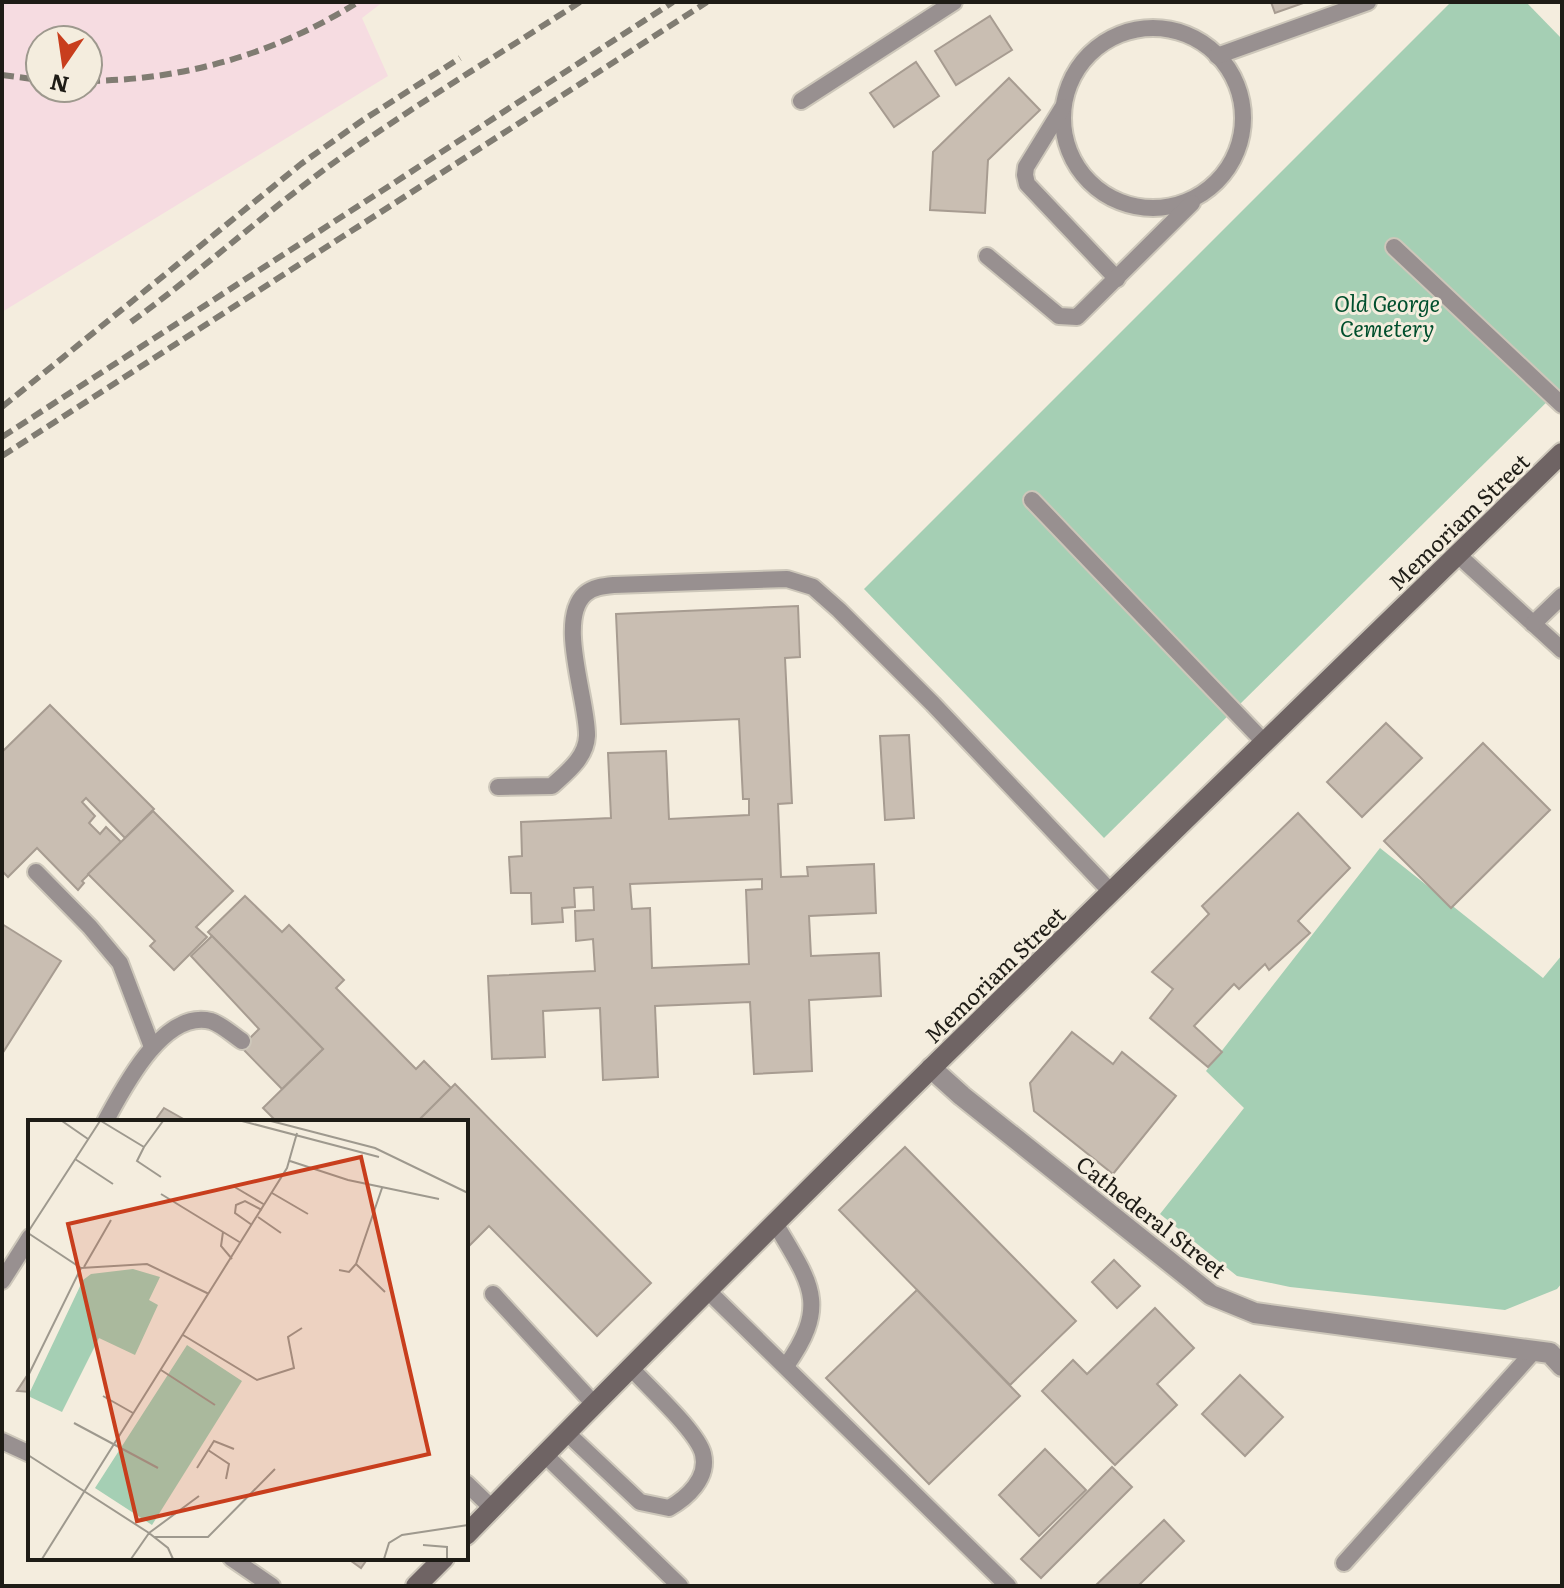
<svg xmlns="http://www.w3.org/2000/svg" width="1564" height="1588" viewBox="0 0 1564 1588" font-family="Literata,serif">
<rect width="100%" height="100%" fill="#f4edde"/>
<path fill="#f6dce1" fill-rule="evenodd" d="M2,2H383L362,18L388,76L2,312ZM40,40H88V88H40Z"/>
<g fill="#a5cfb4">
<path d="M1451,2H1526L1562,39V387L1104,838L864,589Z"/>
<path d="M1380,848L1543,978L1562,955V1283L1557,1289L1505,1310L1290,1287L1237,1276L1160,1214L1244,1108L1206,1071Z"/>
</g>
<g fill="#c9beb2" stroke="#a79c91" stroke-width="2" fill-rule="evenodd">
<path d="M1271,2H1306L1275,13Z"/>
<path d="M990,16L1012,50L956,85L935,51Z"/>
<path d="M916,62L939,96L894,127L870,93Z"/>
<path d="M1009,78L1040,110L988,160L985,213L930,210L933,152Z"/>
<path d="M798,606L800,657L785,658L792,803L778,804L781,877L808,876L807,867L874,864L876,913L809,916L811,956L879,953L881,996L809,1000L812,1071L754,1074L750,1002L655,1006L658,1077L603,1080L600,1008L543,1011L545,1057L492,1059L488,976L595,971L593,939L576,941L575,911L594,910L593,887L574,888L575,907L562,908L563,922L532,924L531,893H511L509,857L522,856L521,822L611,818L608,753L666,751L669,819L749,815V799H743L739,719L621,724L616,614ZM762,879V889L746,890L749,964L652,968L650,908L632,909L630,884Z"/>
<path d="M50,705L154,809L125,838L86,798L82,802L95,816L89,823L100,834L106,827L121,842L82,881L84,883L78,890L37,848L8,877L2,871V752Z"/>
<path d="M1386,723L1422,758L1362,817L1327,782Z"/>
<path d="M909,735L914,818L885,820L880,736Z"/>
<path d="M1483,743L1550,810L1451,908L1384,841Z"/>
<path d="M153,811L233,891L196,927L207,937L174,970L150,946L155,941L88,874Z"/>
<path d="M1298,813L1350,868L1298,921L1310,933L1269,970L1265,964L1239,989L1234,984L1194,1026L1222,1052L1208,1067L1150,1018L1173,989L1152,972L1209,914L1202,906Z"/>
<path d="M245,896L282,932L289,925L344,980L336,988L416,1069L424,1061L451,1088L417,1122H277L263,1108L323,1049L208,932Z"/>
<path d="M2,924L61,961L2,1054Z"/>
<path d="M212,936L323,1049L282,1089L241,1047L259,1029L191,956Z"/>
<path d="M1072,1032L1113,1064L1122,1052L1176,1096L1113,1174L1034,1111L1030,1083Z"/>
<path d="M455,1084L651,1283L597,1336L489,1226L466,1249V1122H417Z"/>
<path d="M164,1108L187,1121L154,1122Z"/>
<path d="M905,1147L1076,1321L1010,1385L839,1210Z"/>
<path d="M1114,1260L1140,1286L1117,1308L1092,1282Z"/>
<path d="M917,1290L1020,1396L929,1484L826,1378Z"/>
<path d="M1155,1308L1194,1348L1157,1384L1177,1405L1115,1465L1042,1391L1073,1360L1087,1374Z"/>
<path d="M30,1371V1392L17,1391Z"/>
<path d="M1240,1375L1283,1417L1245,1456L1202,1414Z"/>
<path d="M1045,1449L1086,1490L1039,1536L999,1495Z"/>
<path d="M1112,1467L1132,1487L1041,1578L1021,1559Z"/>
<path d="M1164,1520L1184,1541L1138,1586H1095Z"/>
<path d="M347,1558H368L361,1568Z"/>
</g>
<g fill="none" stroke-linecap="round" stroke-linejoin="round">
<defs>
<g id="lane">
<circle cx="1153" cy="118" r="90"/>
<path d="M1217,56L1368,2"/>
<path d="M801,101L954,2"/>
<path d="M1063,107L1026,167L1025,175L1027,184L1117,279"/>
<path d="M1394,247L1562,405"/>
<path d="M987,256L1059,316L1077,317L1192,203"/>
<path d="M1032,500L1264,742"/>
<path d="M1458,555L1562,650"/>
<path d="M1533,624L1562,596"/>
<path d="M498,787L552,786C567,772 586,758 587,736C588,701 556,620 585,594C593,587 604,586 614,585L787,579L813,587L839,610L933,704L1112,893"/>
<path d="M36,872L90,927L120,963L152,1047"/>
<path d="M105,1122C123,1089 163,1009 211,1021C221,1024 233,1035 242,1041"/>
<path d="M775,1223C809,1282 831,1303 786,1366"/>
<path d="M2,1281L30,1237"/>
<path d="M708,1291L1008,1586"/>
<path d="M493,1294L594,1404"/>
<path d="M566,1432L640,1502L669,1508C687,1498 709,1478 703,1454C698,1432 648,1387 631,1368"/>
<path d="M2,1441L30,1454"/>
<path d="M544,1454L680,1586"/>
<path d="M466,1483L492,1508"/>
<path d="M231,1558L272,1586"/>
<path d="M1344,1563L1534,1351"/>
</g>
<path id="street" d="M931,1068L962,1096L1211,1295L1255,1313L1550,1353L1562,1366"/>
<g id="secondary">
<path d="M466,1535C824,1168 1194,811 1562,453"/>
<path d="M416,1586L444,1558"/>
</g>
</defs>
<use href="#lane" stroke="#cdc7ba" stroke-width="20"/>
<use href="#street" stroke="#cdc7ba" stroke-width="24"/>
<use href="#secondary" stroke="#cdc7ba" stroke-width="24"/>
<use href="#lane" stroke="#989090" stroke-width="16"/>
<use href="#street" stroke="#989090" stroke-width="20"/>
<use href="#secondary" stroke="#6f6464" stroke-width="20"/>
<g stroke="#807c72" stroke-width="6" stroke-dasharray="12 6" stroke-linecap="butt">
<path d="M2,75L40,80"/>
<path d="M88,81C184,80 274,54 355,4"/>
<path d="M131,322C204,269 270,208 343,156C420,102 501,53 580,2"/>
<path d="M2,407L301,164L363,120L460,58"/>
<path d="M2,437L673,2"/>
<path d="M2,456L707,2"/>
</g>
</g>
<g text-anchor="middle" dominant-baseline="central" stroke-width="6" stroke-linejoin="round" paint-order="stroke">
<g font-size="22" font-style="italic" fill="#004f2d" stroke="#f4edde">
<text x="1387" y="302">Old George<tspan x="1387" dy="25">Cemetery</tspan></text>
</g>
<g font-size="22" fill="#1e1c16" stroke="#f4edde">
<text transform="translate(1458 521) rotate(-44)">Memoriam Street</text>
<text transform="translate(994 974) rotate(-44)">Memoriam Street</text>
<text transform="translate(1152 1216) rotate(38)">Cathederal Street</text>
</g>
</g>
<g transform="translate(28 1120)">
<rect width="440" height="440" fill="#f4edde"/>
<path d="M105,149L132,157L121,180L130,185L107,235L71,218L34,292L0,276L55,160L63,154ZM159,225L214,261L124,405L67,368Z" fill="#a5cfb4"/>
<path fill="none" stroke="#9e998e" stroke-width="2" d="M34,1L60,19M73,1L116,27L135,1M214,1L351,37M243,1L347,28L440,73M116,27L109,41L133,57M47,39L85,64M262,41L320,60L411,79M205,66L237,85M244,73L280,94M133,74L213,123M230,97L253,113M224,105L207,93L208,85L217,81L234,90M0,112L72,1M195,112L193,126L204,139M0,113L53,148L119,144L181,174M328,144L357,172M56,147L83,100M311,150L321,152L328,144L354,68M155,215L229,260L266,248L260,217L274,208M133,250L187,285M0,256L53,148M75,276L105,293M46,303L130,348M180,330L201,344L198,359M0,335L121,413L103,439M169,348L186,321L206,329M126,417H180L247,349M395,425L419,427V439M14,439L259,48L269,13M145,439L140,428L121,413L171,376M356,439L361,423L374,415L440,405"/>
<path fill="#c83e1d" fill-opacity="0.15" stroke="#c83e1d" stroke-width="4" d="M333,37L401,334L109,401L40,104Z"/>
<rect width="440" height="440" fill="none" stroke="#1e1c16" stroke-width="4"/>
</g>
<rect width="1564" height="1588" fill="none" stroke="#1e1c16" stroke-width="8"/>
<g transform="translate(64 64) rotate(193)"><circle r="38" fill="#f4edde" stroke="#9e998e" stroke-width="2"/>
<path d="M0-6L14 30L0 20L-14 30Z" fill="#c83e1d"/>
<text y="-12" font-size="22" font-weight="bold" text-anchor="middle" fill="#1e1c16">N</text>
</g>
</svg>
